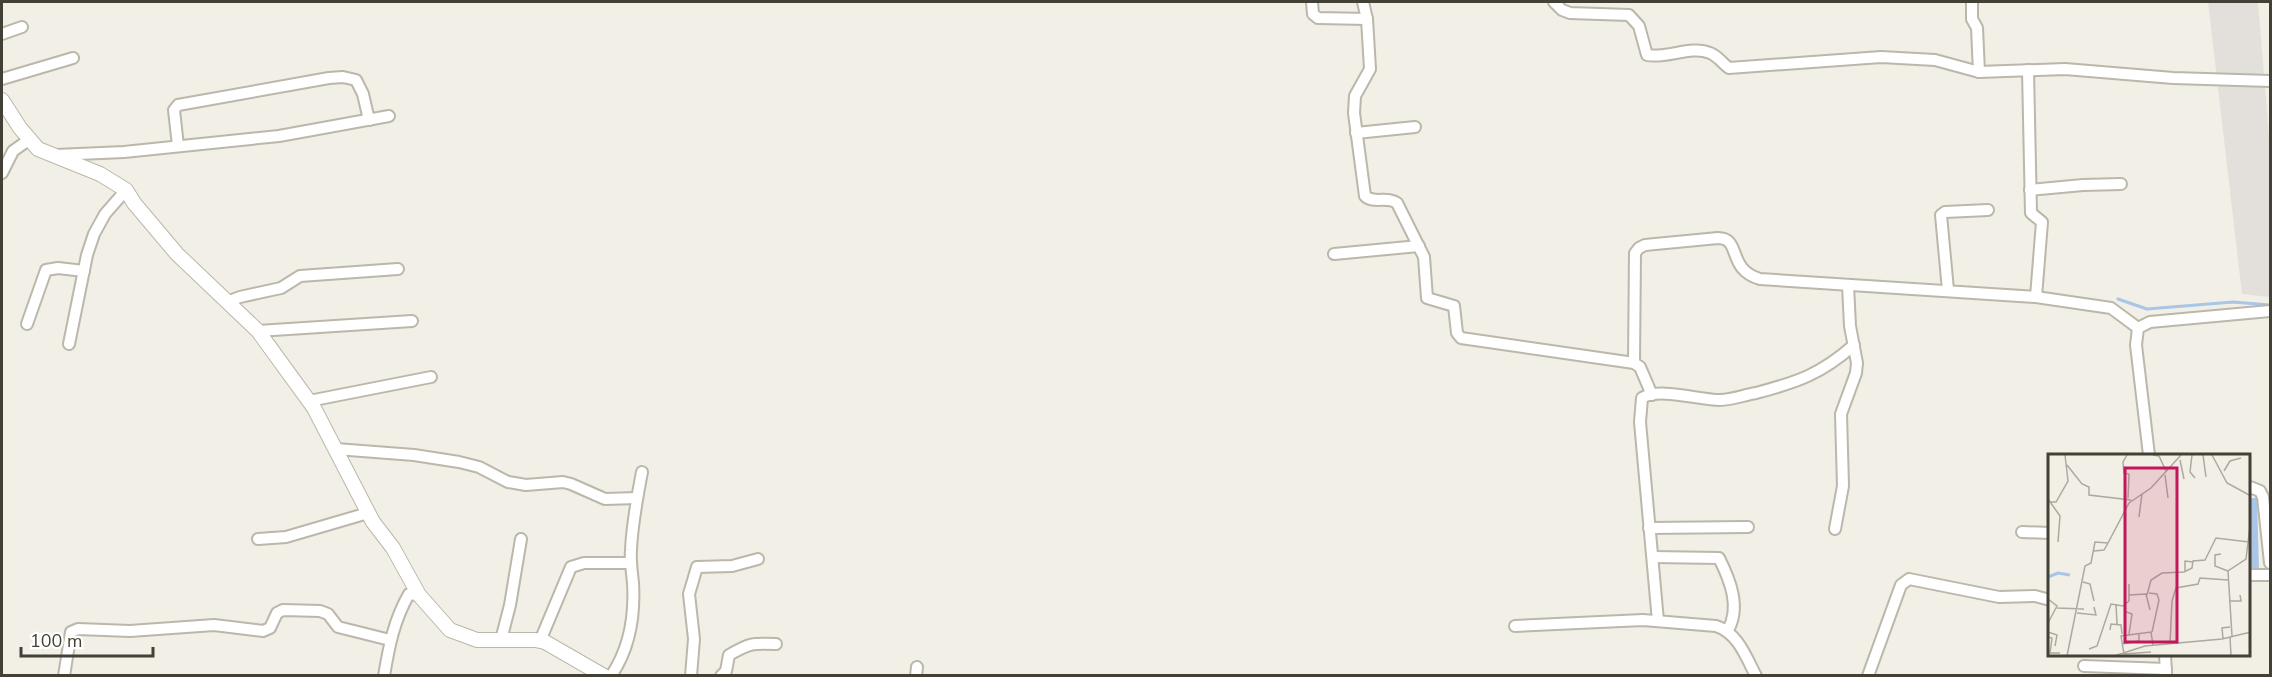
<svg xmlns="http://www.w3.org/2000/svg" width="2272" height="677" viewBox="0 0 2272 677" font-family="'Nunito Sans',sans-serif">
<rect width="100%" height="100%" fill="#f1efe6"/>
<path fill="#e3e0db" d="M2208,2H2258L2270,148V297L2242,294Z"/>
<path fill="#a9c5e7" d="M2250,498H2257L2259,570L2250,571Z"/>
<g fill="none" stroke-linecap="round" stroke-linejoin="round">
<path stroke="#a9c5e7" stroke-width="3" d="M2118,299L2147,309L2233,302L2270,305"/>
<defs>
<g id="minor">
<path d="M1312,2L1313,14L1318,18L1367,19"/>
<path d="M1363,2L1367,19L1370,69L1355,96L1354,113L1365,196C1373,204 1388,196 1397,203L1424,257L1427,298L1454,306L1457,333L1461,338L1634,363L1640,367L1652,395"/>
<path d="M1554,2L1562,10L1570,13L1629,15L1639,26L1647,55C1667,59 1691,45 1710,53C1718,56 1722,63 1729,68L1881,57L1935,60L1979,72L2065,69L2173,78L2270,81"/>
<path d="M1972,2V19L1977,28L1979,72"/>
<path d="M2,34L22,27"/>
<path d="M2028,70L2031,213L2042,222L2036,297"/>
<path d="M2,79L73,58"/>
<path d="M1356,133L1415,127"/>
<path d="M178,146L174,110L178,105L329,78L343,77L356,80L363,94L369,120"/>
<path d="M56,155L124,152L279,136L389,116"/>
<path d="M2,173L13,151L30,139"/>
<path d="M2030,190L2083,185L2121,184"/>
<path d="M1334,254L1419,246"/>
<path d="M1948,290L1941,215L1945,212L1988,210"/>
<path d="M227,302L240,297L281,288L300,276L398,269"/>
<path d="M27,324L46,270L58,268L84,271"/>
<path d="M258,331L412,321"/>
<path d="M69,344L87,255L94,234L105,214L126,190"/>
<path d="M1634,363L1635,253L1639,248L1645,245L1718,238C1742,238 1726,269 1760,279L2036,297L2111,308L2138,328"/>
<path d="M309,401L431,377"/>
<path d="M336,449L414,455L459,462L479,467L508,482L526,485L563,482L571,484L605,499L637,498"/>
<path d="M2149,455L2136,345L2138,328L2150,322L2270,311"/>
<path d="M2250,487L2260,491L2263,497L2270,563"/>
<path d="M1649,528L1748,527"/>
<path d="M1835,529L1843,486L1841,414L1856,373L1857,363L1850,326L1848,285"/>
<path d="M2022,532L2050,533"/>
<path d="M258,539L286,537L368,513"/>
<path d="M1653,557L1719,558C1730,580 1741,607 1728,630"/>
<path d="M2250,575H2270"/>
<path d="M1658,621L1640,422L1642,398C1659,387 1699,400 1720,400C1732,400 1744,395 1756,393C1798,382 1821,374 1854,345"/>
<path d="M1515,626L1643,620L1716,626C1738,633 1746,657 1756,676"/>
<path d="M501,640L510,605L521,539"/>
<path d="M540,641L571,567L584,563H631"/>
<path d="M2165,654L2166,675"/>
<path d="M2084,666L2166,669"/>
<path d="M64,676L71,632L78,629L130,631L214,625L263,631L270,628L277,613L283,610L320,611L328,614L338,627L390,640"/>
<path d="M384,676C389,646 394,620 409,594L419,595"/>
<path d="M611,676C630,648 635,616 633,583C632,572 630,561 631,550C632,524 637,498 642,472"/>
<path d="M691,676L694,639L689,594L697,567L732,566L758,559"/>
<path d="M721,676L726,671L729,655C750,643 752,643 776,644"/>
<path d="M916,676L917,667"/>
<path d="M1868,676L1901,585L1909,579L1999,597L2035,596L2050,600"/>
</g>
<path id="tertiary" d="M2,100L20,128L38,149L100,174L126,190L134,203L177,254L258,331L314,408L373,522L393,548L419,595L450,630L477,640H535L545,642L604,676"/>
</defs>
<use href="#minor" stroke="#bbb7aa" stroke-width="14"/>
<use href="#tertiary" stroke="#bbb7aa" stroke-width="16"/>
<use href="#minor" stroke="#fff" stroke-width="10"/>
<use href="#tertiary" stroke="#fff" stroke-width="14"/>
</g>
<g transform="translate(2048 454)">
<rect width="202" height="202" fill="#f1efe6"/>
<path fill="none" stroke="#a9c5e7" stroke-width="3" d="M0,123L10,119L22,121"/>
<path fill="none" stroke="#aba9a0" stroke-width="1.5" d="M79,1L75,8L76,19L81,20L80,44M105,1L111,2L118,17M144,1L142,18L147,24M155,1L158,23M164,1L179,29L203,42M132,6L136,25M19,11L34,30L41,33V41L83,46M176,17L182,7L193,4M117,21L120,44M0,45L12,62L10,88M2,48H8L20,27L17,1M91,63L94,40M46,97L56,96L60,89M173,100L167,101V112L180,117M137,117V107L145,108M35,128L42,130L46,147M101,139L109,140L111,146L104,178M81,141L98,140L102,156M99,141L103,126L114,119L136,118L144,114L145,107L157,106L168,84L201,88M0,145L9,152L0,169M181,147H193L192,141M68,150L69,170M9,154L36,155M76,157L84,160L81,180M29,159L48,161L46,153M62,176L63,170L73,171L74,180M0,178L9,181L7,192M184,182L180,117L198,105L203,64M0,183L4,184L2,199H12M182,183L183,202M175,185L174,174L182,173M122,189L124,147L128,134L150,130L152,124L180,126M74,190L91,187V179M41,195L49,192L63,150L75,152L81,147V130M103,198L76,200L73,182L103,178L105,191M19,202L37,112L43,109L47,88L60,89L81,49L103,34L133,1M66,202L97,192L174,185L203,178"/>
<path fill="#c2185b" fill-opacity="0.15" stroke="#c2185b" stroke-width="3" d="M77,14H129V188H77Z"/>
<rect width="202" height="202" fill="none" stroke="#434036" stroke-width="3"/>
</g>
<rect width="2272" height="677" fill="none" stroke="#434036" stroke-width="6"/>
<path d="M21 647v9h132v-9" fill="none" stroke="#434036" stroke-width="3"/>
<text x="30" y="647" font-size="18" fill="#434036" stroke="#ffffff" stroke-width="4.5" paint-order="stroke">100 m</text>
</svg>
